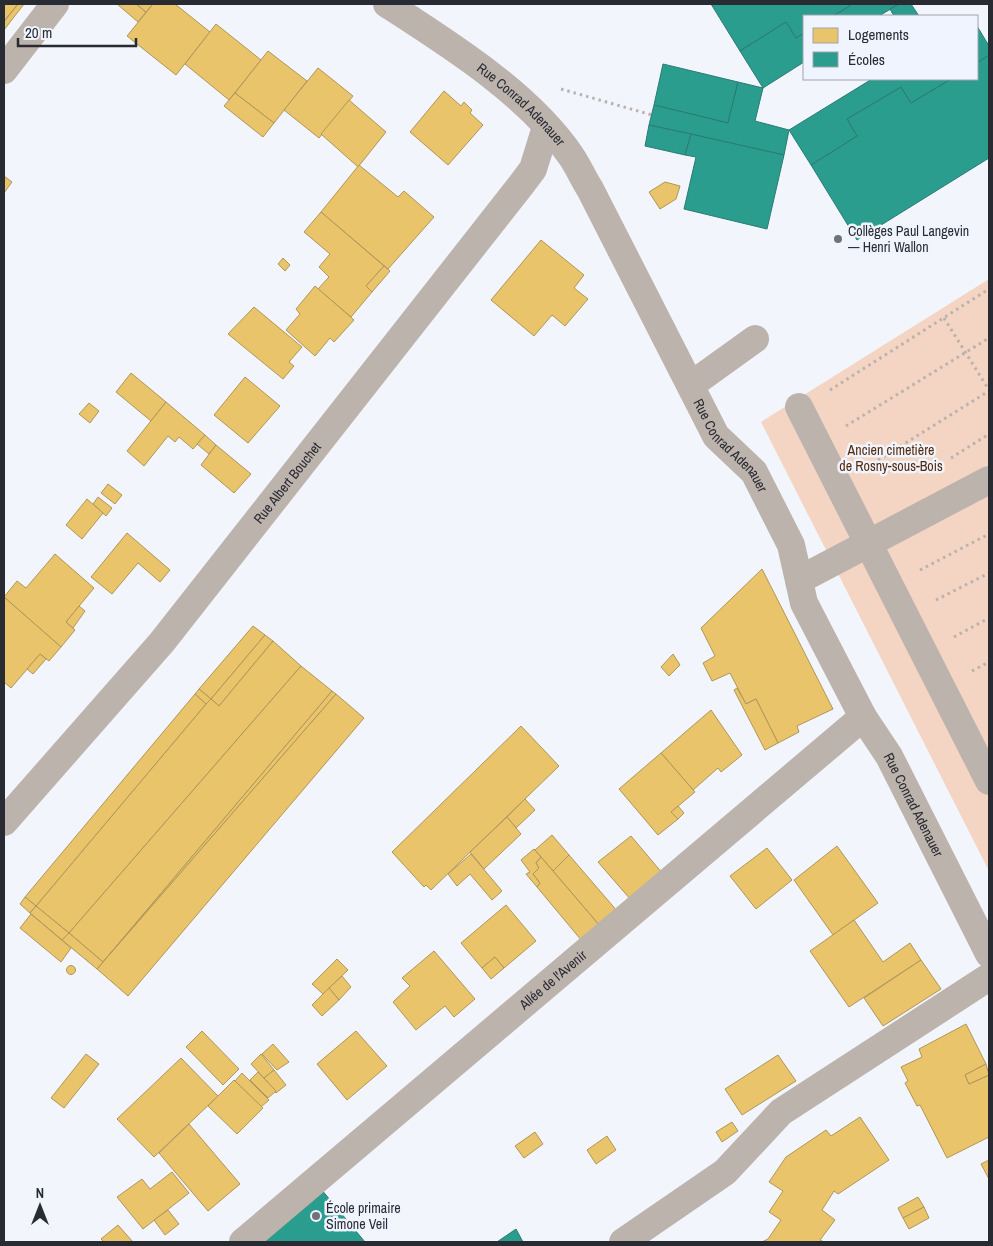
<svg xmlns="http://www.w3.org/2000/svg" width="993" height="1246" viewBox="0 0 993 1246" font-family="'Archivo Narrow',sans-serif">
<rect width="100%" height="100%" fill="#f2f5fc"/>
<path fill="#f4d4c2" d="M989,279V871L761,422Z"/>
<g fill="#e9c46a" stroke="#af9659">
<path d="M4,4H18L4,21Z"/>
<path d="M18,4H24L4,30V22Z"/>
<path d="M117,4H136L146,12L138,22Z"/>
<path d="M136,4H153L146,12Z"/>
<path d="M153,4H175L210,32L176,75L127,36Z"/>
<path d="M216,24L261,60L229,100L185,64Z"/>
<path d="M268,51L307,81L274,123L235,93Z"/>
<path d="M318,68L353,96L319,138L284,110Z"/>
<path d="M444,91L461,106L464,102L472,110L470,113L483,125L448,165L410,132Z"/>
<path d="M235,93L274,123L263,137L224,106Z"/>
<path d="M349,100L386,132L358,167L321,134Z"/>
<path d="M359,165L398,197L404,191L434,217L388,269L321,212Z"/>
<path d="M4,176L12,182L4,193Z"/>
<path d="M665,182L680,186L676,199L660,209L649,192Z"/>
<path d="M321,212L384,266L366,286L372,292L351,317L318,289L329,277L319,267L330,254L304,232Z"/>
<path d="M541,240L584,275L574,288L588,299L565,326L552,315L534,336L491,300Z"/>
<path d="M283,258L290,265L285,271L278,264Z"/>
<path d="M384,266L390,271L372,292L366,286Z"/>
<path d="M315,286L354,320L334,342L330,338L315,356L286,330L300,314L296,309Z"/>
<path d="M254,307L302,347L289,362L294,366L283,379L228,334Z"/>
<path d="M131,373L166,402L151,421L116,392Z"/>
<path d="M245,377L280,406L248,443L214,415Z"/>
<path d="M166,402L205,435L193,449L179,437L175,442L168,436L144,466L127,451Z"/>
<path d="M89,403L99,411L90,423L79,414Z"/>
<path d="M205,435L216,445L209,454L197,444Z"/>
<path d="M216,445L251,474L234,493L201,465Z"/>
<path d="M108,484L122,495L115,504L101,493Z"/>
<path d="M98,497L112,508L106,516L93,504Z"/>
<path d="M87,499L103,513L82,539L66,525Z"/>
<path d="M127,533L170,570L160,582L138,563L112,594L91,577Z"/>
<path d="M55,554L94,588L66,622L75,630L61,647L4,597L17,581L26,588Z"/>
<path d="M762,569L833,709L797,726L799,732L778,743L756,699L746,704L730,673L712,681L703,663L715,656L701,628Z"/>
<path d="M4,597L61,647L49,661L40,654L11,688L4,682Z"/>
<path d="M79,606L85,611L73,628L66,622Z"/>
<path d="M253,626L265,635L211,699L199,689Z"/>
<path d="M265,635L273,641L219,706L211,699Z"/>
<path d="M273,641L301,666L69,933L36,906L206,704L211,699L219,706Z"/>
<path d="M40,654L46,659L33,674L27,669Z"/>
<path d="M673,654L680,665L669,676L661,667Z"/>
<path d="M301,666L332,691L103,962L69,933Z"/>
<path d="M737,688L746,704L756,699L778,743L765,750L734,690Z"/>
<path d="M199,689L211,699L206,704L195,694Z"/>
<path d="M332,691L336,694L103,962Z"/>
<path d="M195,694L206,704L36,906L25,897Z"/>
<path d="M336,694L364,718L128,996L97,969Z"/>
<path d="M711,710L742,755L721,772L718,768L693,790L661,753Z"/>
<path d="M521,726L559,766L431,890L426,885L424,887L392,852Z"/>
<path d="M661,753L695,792L671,812L678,819L658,835L619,789Z"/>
<path d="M525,799L535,810L516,828L507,817Z"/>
<path d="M678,806L684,813L678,819L671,812Z"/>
<path d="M507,817L521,834L484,869L470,852Z"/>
<path d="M552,835L569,855L553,871L535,850Z"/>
<path d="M631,836L663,874L631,900L598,862Z"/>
<path d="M837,846L878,903L833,935L794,880Z"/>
<path d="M767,848L792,880L756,909L730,876Z"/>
<path d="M534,849L541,857L536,863L539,868L533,874L540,883L537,887L526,874L530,872L521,860Z"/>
<path d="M471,854L502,891L492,900L470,874L457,886L448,874Z"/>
<path d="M569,855L618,912L600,926L553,871Z"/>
<path d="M541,857L600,926L582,941L537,887L540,883L533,874L539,868L536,863Z"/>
<path d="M25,897L36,906L30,913L20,904Z"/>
<path d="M506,905L536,941L504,968L495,957L482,968L461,943Z"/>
<path d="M36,906L69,933L62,940L30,913Z"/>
<path d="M31,914L71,948L61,962L20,928Z"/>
<path d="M854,920L883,962L910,943L921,960L849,1007L810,951Z"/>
<path d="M69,933L103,962L97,969L62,940Z"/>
<path d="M434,951L475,999L454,1017L445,1006L416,1030L393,1002L410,986L402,978Z"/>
<path d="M495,957L504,968L491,979L482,968Z"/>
<path d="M337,959L348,970L323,994L312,984Z"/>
<path d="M921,960L941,989L883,1026L864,998Z"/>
<circle cx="71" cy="970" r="4.5"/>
<path d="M342,976L351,987L339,1000L329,988Z"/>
<path d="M329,988L339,1000L322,1016L312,1005Z"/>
<path d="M966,1024L986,1064L965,1075L969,1084L989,1075V1137L947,1158L920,1105L917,1106L905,1083L908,1081L901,1067L922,1057L919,1049Z"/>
<path d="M202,1031L239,1069L223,1085L186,1047Z"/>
<path d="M356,1031L387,1066L347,1100L317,1064Z"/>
<path d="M273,1044L289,1062L277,1070L262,1054Z"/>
<path d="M86,1054L99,1064L64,1108L51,1098Z"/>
<path d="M261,1054L274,1070L264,1078L251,1064Z"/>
<path d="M778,1055L796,1081L742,1115L725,1089Z"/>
<path d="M181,1058L218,1096L154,1157L117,1119Z"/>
<path d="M986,1064L989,1075L969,1084L965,1075Z"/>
<path d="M274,1070L286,1085L276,1093L264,1078Z"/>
<path d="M258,1072L276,1091L268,1098L250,1080Z"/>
<path d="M242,1073L269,1100L261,1107L235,1081Z"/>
<path d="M234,1080L263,1108L237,1134L208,1106Z"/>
<path d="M860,1117L889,1160L838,1194L834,1191L822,1210L835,1220L820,1240L824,1242H762L768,1239L781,1220L769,1212L783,1191L769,1182L786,1157L826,1130L831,1136Z"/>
<path d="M732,1122L738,1131L722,1142L716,1132Z"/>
<path d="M189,1124L240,1184L208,1211L159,1153Z"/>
<path d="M535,1132L543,1144L524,1158L515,1146Z"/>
<path d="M607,1136L616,1150L596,1164L587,1150Z"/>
<path d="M989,1160V1179L981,1164Z"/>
<path d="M172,1172L189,1193L143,1229L117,1197L142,1179L150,1189Z"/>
<path d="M918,1197L924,1207L903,1218L898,1208Z"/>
<path d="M924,1207L929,1218L909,1229L903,1218Z"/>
<path d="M168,1210L179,1224L165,1235L154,1220Z"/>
<path d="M118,1225L133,1242H104L101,1239Z"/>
</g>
<g fill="#2a9d8f" stroke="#2a7b73">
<path d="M711,4H849L850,6L833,16H804V33L796,38L786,22L740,51Z"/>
<path d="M849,4H899L879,16H833L850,6Z"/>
<path d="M899,4H911L919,16H894L890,9Z"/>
<path d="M786,22L796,38L804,33V62L763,88L740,51Z"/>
<path d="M977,26L989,46V55L977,63Z"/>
<path d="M989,55V158L857,240L811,165L857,136L847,119L901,87L911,103L951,79H977V63Z"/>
<path d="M663,64L738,82L728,123L654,105Z"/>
<path d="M872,79H951L911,103L901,87L847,119L857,136L811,165L789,130Z"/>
<path d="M738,82L763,88L755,121L789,130L784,155L649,125L654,105L728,123Z"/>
<path d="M649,125L691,134L685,155L645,146Z"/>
<path d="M691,134L784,155L767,229L684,209L696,157L685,155Z"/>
<path d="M321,1189L365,1242H256Z"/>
<path d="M516,1229L523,1242H497Z"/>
</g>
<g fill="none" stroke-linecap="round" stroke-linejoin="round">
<g stroke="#b9b2af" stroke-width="3" stroke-dasharray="2.5 4" stroke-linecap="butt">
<path d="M561,89L652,115"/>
<path d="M944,318L989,390"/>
<path d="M830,390L989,289"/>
<path d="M846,426L989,338"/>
<path d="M951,458L989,434"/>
<path d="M867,467L989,391"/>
<path d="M920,570L989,534"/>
<path d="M936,600L989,573"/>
<path d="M954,637L989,618"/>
<path d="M972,671L989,662"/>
</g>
<g stroke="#bdb3ad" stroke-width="28">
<path id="s1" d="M387,4C449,44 529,94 571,156C578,166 583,178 590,189L716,436L754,472L791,545L804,603L863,717L889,756L989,954"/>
<path d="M4,70L55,4"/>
<path d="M691,385L755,339"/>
<path d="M799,407L989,781"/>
<path d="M799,580L989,480"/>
<path id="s2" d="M4,822L162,642L521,185L533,169L546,127"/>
<path id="s3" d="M243,1242L863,717"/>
<path d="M623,1242L725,1172L781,1112L989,977"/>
</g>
</g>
<g fill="#6f7279" stroke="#eff4ff" stroke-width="2">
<circle cx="838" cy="239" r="5"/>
<circle cx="316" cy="1216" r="5"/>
</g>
<g text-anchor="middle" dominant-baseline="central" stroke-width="5" stroke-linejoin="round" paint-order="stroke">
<g font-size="14" fill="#292b32" stroke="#eff4ff">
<text stroke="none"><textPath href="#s1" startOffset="168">Rue Conrad Adenauer</textPath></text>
<text stroke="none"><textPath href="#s1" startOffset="572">Rue Conrad Adenauer</textPath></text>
<text stroke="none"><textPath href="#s2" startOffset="442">Rue Albert Bouchet</textPath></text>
<text stroke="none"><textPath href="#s1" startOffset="979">Rue Conrad Adenauer</textPath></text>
<text stroke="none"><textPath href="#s3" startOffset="406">Allée de l'Avenir</textPath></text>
</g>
<g font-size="14" fill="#292b32" stroke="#eff4ff" text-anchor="start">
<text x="848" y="231">Collèges Paul Langevin<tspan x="848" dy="16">— Henri Wallon</tspan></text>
<text x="326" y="1208">École primaire<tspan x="326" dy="16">Simone Veil</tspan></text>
</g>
<g font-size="14" fill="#552a0b" stroke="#eff4ff">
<text x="891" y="450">Ancien cimetière<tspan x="891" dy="16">de Rosny-sous-Bois</tspan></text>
</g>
</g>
<rect width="993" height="1246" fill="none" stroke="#292b32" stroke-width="10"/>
<rect x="803" y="15" width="175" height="65" fill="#eff4ff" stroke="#a0a4ad"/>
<rect x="813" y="28" width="25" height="15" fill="#e9c46a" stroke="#a0a4ad"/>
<text x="848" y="40" font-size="15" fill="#292b32">Logements</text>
<rect x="813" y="52" width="25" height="15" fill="#2a9d8f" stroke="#a0a4ad"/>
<text x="848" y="65" font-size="15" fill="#292b32">Écoles</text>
<g transform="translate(40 1206)" stroke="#eff4ff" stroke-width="4" paint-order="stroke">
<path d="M0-4L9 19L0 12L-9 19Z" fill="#292b32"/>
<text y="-8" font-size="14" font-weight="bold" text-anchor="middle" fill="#292b32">N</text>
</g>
<path d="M18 38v8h118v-8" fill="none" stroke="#292b32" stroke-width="2.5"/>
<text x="25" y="38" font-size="15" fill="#292b32" stroke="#eff4ff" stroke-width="4" paint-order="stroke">20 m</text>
</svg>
